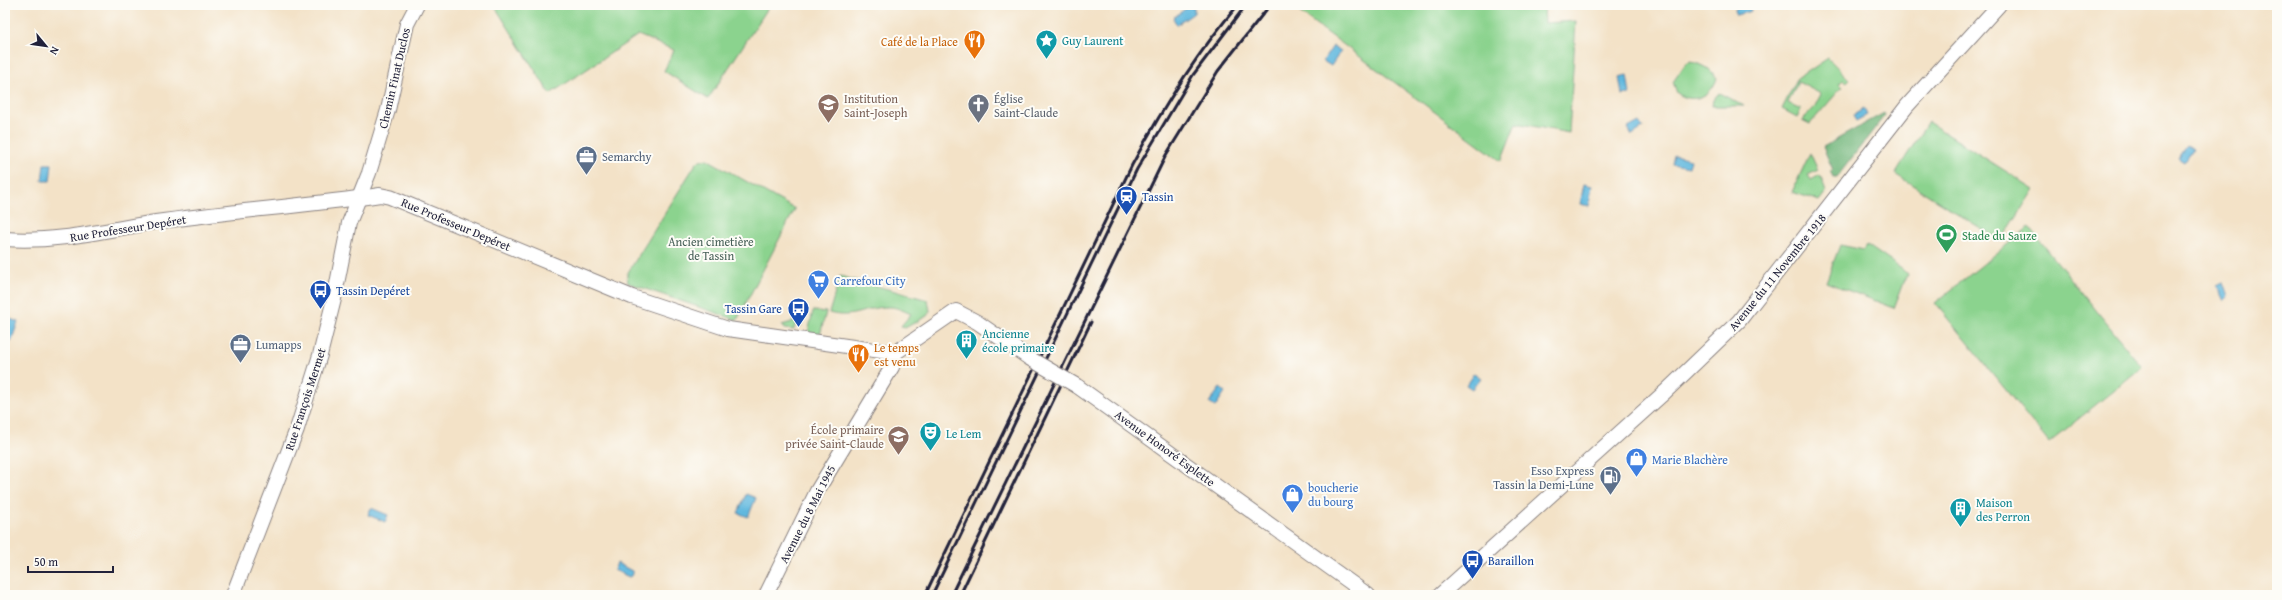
<svg xmlns="http://www.w3.org/2000/svg" width="2282" height="600" viewBox="0 0 2282 600" font-family="'Gentium Book Plus',serif">
<rect width="100%" height="100%" fill="#fdfcf7"/>
<filter id="ink" filterUnits="userSpaceOnUse"><feTurbulence type="fractalNoise" baseFrequency=".025" numOctaves="2"/><feDisplacementMap in="SourceGraphic" scale="8" xChannelSelector="R" yChannelSelector="G"/><feConvolveMatrix kernelMatrix="1 2 1 2 8 2 1 2 1" color-interpolation-filters="sRGB"/></filter>
<filter id="wash" filterUnits="userSpaceOnUse"><feTurbulence type="fractalNoise" baseFrequency=".012" numOctaves="4" result="noise"/><feDisplacementMap in="SourceGraphic" scale="16" xChannelSelector="R" yChannelSelector="G"/><feGaussianBlur stdDeviation="0.9" result="paint"/><feColorMatrix in="noise" values="0 0 0 0 0 0 0 0 0 0 0 0 0 0 0 0 0 1.4 0 .05"/><feComposite in="paint" operator="in"/></filter>
<g filter="url(#wash)">
<rect width="100%" height="100%" fill="#f3e2c7"/>
<g fill="#8bd38e" stroke="#567a64">
<path d="M494,5H770L708,99L664,71L674,50L638,35L550,94Z"/>
<path d="M1303,5H1544L1545,23L1576,21L1569,133L1516,123L1501,161L1298,11Z"/>
<path d="M1828,58L1849,79L1846,82L1843,80L1839,84L1842,87L1810,124L1802,120L1814,108L1821,94L1798,82L1788,103L1801,109L1797,117L1782,109L1797,79Z"/>
<path d="M1692,61L1709,69L1717,78C1712,96 1693,105 1677,93L1673,82L1686,63Z"/>
<path d="M1719,93L1744,106H1712L1713,100Z"/>
<path d="M1928,122L2034,189L2001,241L1895,174Z"/>
<path d="M1810,153L1818,170L1808,175L1811,180L1820,175L1826,192L1819,201L1792,192Z"/>
<path d="M707,159L795,209L737,320L628,283L627,274L697,162Z"/>
<path d="M2029,227L2142,367L2049,443L1935,303Z"/>
<path d="M1840,245L1864,250L1867,245L1903,270L1907,274L1894,308L1826,282Z"/>
<path d="M840,276L928,300L930,311L927,316L905,328L901,326L911,314C904,311 895,306 887,307C865,307 854,320 829,313Z"/>
<path d="M813,311L826,312L820,335L808,333Z"/>
<path d="M804,314L801,326L795,325L794,330L785,329L782,325L795,321Z"/>
</g>
<path fill="#70b579" stroke="#496c5a" d="M1884,113L1885,115L1837,177H1833L1830,171L1833,170L1823,147Z"/>
<g fill="#61b8de" stroke="#426d8c">
<path d="M1750,5L1751,11L1736,15L1735,9Z"/>
<path d="M1189,6L1194,8V13L1177,25L1173,18Z"/>
<path d="M1333,46L1341,51L1331,66L1323,61Z"/>
<path d="M1627,75L1630,94L1622,95L1619,77Z"/>
<path d="M1864,109L1867,115L1856,121L1853,116Z"/>
<path d="M1639,122L1643,128L1632,135L1628,128Z"/>
<path d="M2187,145L2193,149L2184,162L2178,158Z"/>
<path d="M1674,155L1691,159L1689,167L1672,164Z"/>
<path d="M44,164H52L50,181H42Z"/>
<path d="M1584,184L1592,186L1589,206L1580,204Z"/>
<path d="M2223,283L2228,297L2224,301L2217,286Z"/>
<path d="M8,318L18,322L11,342L5,340V327Z"/>
<path d="M1474,373L1481,378L1472,389L1466,385Z"/>
<path d="M1220,388L1225,392L1215,407L1209,403Z"/>
<path d="M746,494L756,498L748,517L738,513Z"/>
<path d="M371,508L388,515L385,522L368,515Z"/>
<path d="M617,563L632,571L633,575L629,577L614,570Z"/>
</g>
</g>
<g filter="url(#ink)">
<g fill="none" stroke-linecap="round" stroke-linejoin="round">
<defs>
<g id="secondary">
<path d="M5,239C56,243 106,230 156,222C230,211 305,206 380,195L390,197L632,297L728,329L895,353"/>
<path d="M1077,386L1368,595"/>
<path d="M233,595L297,429L320,355L334,299L349,223L369,173L388,110L407,24L417,5"/>
<path d="M766,595L817,491L892,367L895,353L956,311L977,322L1029,358"/>
<path d="M1440,595L1665,392L1739,321L1907,106L1999,5"/>
</g>
</defs>
<use href="#secondary" stroke="#8a8281" stroke-width="16"/>
<use href="#secondary" stroke="#fff" stroke-width="14"/>
<g stroke="#22223b" stroke-width="3">
<path d="M2271,5L2277,13"/>
<path d="M925,595L1132,165C1162,109 1196,54 1238,5"/>
<path d="M932,595L1137,169L1193,75L1246,5"/>
<path d="M951,595L1166,155L1218,71L1270,5"/>
<path d="M960,595L1091,322"/>
</g>
<defs>
<path id="secondary-bridge" d="M1029,358L1077,386"/>
</defs>
<use href="#secondary-bridge" stroke="#8a8281" stroke-width="16" stroke-linecap="butt"/>
<use href="#secondary-bridge" stroke="#fff" stroke-width="14"/>
</g>
</g>
<defs>
<symbol id="sight-pin" viewBox="-11 -11 22 30"><path d="M0 17L-7.5 6A9.5 9.5 0 1 1 7.5 6Z" fill="#0f9aa8" stroke="#fdfcf7"/><path d="M0-6L1.8-2.2L6-1.7L2.9 1.2L3.7 5.4L0 3.3L-3.7 5.4L-2.9 1.2L-6-1.7L-1.8-2.2Z" fill="#fff"/></symbol>
<symbol id="restaurant-pin" viewBox="-11 -11 22 30"><path d="M0 17L-7.5 6A9.5 9.5 0 1 1 7.5 6Z" fill="#e8710a" stroke="#fdfcf7"/><path d="M-5-6h1v4h1v-4h1v4h1v-4h1v5L-1.5 .5V6h-2V.5L-5-1ZM5-6V6H3V1.5H1.5Q1.5-4 5-6Z" fill="#fff"/></symbol>
<symbol id="school-pin" viewBox="-11 -11 22 30"><path d="M0 17L-7.5 6A9.5 9.5 0 1 1 7.5 6Z" fill="#8d6e63" stroke="#fdfcf7"/><path d="M0-5L7-2L0 1L-7-2ZM-4 1L0 2.5L4 1V4Q0 6-4 4Z" fill="#fff"/></symbol>
<symbol id="church-pin" viewBox="-11 -11 22 30"><path d="M0 17L-7.5 6A9.5 9.5 0 1 1 7.5 6Z" fill="#6b7280" stroke="#fdfcf7"/><path d="M-1.2-6h2.4v3.5h3.3v2.4h-3.3V6h-2.4V-.1h-3.3v-2.4h3.3Z" fill="#fff"/></symbol>
<symbol id="office-pin" viewBox="-11 -11 22 30"><path d="M0 17L-7.5 6A9.5 9.5 0 1 1 7.5 6Z" fill="#5c6f8a" stroke="#fdfcf7"/><path d="M-6-3h4V-5.5h4V-3h4V5H-6ZM-1-4.5V-3h2v-1.5ZM-6 0V1H6V0Z" fill="#fff"/></symbol>
<symbol id="station-pin" viewBox="-11 -11 22 30"><path d="M0 17L-7.5 6A9.5 9.5 0 1 1 7.5 6Z" fill="#1a4fb4" stroke="#fdfcf7"/><path d="M-3-6H3Q5-6 5-4V2Q5 4 3 4L4.5 6H3L1.5 4h-3L-3 6H-4.5L-3 4Q-5 4-5 2V-4Q-5-6-3-6ZM-3.5-4v3h7v-3ZM-3.5 1v1.5H-2V1ZM2 1v1.5H3.5V1Z" fill="#fff"/></symbol>
<symbol id="stadium-pin" viewBox="-11 -11 22 30"><path d="M0 17L-7.5 6A9.5 9.5 0 1 1 7.5 6Z" fill="#2e9e5b" stroke="#fdfcf7"/><path d="M0-5a6.5 5 0 1 0 0 10a6.5 5 0 1 0 0-10ZM-3.5-1.8h7v3.6h-7Z" fill="#fff"/></symbol>
<symbol id="supermarket-pin" viewBox="-11 -11 22 30"><path d="M0 17L-7.5 6A9.5 9.5 0 1 1 7.5 6Z" fill="#3f7fe0" stroke="#fdfcf7"/><path d="M-6-5.5h2.5l.6 2H6L4.5 2H-2.5L-4.4-4H-6ZM-1.5 3.2a1.3 1.3 0 1 0 .1 0ZM3 3.2a1.3 1.3 0 1 0 .1 0Z" fill="#fff"/></symbol>
<symbol id="bus-pin" viewBox="-11 -11 22 30"><path d="M0 17L-7.5 6A9.5 9.5 0 1 1 7.5 6Z" fill="#1a4fb4" stroke="#fdfcf7"/><path d="M-5-6H5V4H4V6H2V4H-2V6H-4V4H-5ZM-3.5-4V0h7V-4ZM-3.5 1.2v1.5H-2V1.2ZM2 1.2v1.5H3.5V1.2Z" fill="#fff"/></symbol>
<symbol id="building-pin" viewBox="-11 -11 22 30"><path d="M0 17L-7.5 6A9.5 9.5 0 1 1 7.5 6Z" fill="#0f9aa8" stroke="#fdfcf7"/><path d="M-4-6H4V6H1V3H-1V6H-4ZM-2.5-4.3h1.7v1.8h-1.7ZM.8-4.3h1.7v1.8H.8ZM-2.5-1h1.7V.8h-1.7ZM.8-1h1.7V.8H.8Z" fill="#fff"/></symbol>
<symbol id="theatre-pin" viewBox="-11 -11 22 30"><path d="M0 17L-7.5 6A9.5 9.5 0 1 1 7.5 6Z" fill="#0f9aa8" stroke="#fdfcf7"/><path d="M-5-5.5Q0-4 5-5.5V0Q5 5 0 6Q-5 5-5 0ZM-3.3-2.5H-1v1.5H-3.3ZM1-2.5H3.3v1.5H1ZM-2.8 1Q0 5.5 2.8 1Z" fill="#fff"/></symbol>
<symbol id="shop-pin" viewBox="-11 -11 22 30"><path d="M0 17L-7.5 6A9.5 9.5 0 1 1 7.5 6Z" fill="#3f7fe0" stroke="#fdfcf7"/><path d="M-5-2.5h2.3a2.7 3.5 0 0 1 5.4 0H5L5.5 6h-11ZM-1.5-2.5h3a1.5 2.3 0 0 0-3 0Z" fill="#fff"/></symbol>
<symbol id="fuel-pin" viewBox="-11 -11 22 30"><path d="M0 17L-7.5 6A9.5 9.5 0 1 1 7.5 6Z" fill="#5c6f8a" stroke="#fdfcf7"/><path d="M-5.5-6h7V0h2V4h1.3V-2.5L3-4.5l.8-.8L6-3V5H2.5V1h-1V6h-7ZM-4.2-4.7v3.2H.2V-4.7Z" fill="#fff"/></symbol>
</defs>
<g fill-rule="evenodd">
<use href="#sight-pin" x="1034" y="28" width="25" height="34"/>
<use href="#restaurant-pin" x="962" y="28" width="25" height="34"/>
<use href="#school-pin" x="816" y="92" width="25" height="34"/>
<use href="#church-pin" x="966" y="92" width="25" height="34"/>
<use href="#office-pin" x="574" y="144" width="25" height="34"/>
<use href="#station-pin" x="1114" y="184" width="25" height="34"/>
<use href="#stadium-pin" x="1934" y="222" width="25" height="34"/>
<use href="#supermarket-pin" x="806" y="268" width="25" height="34"/>
<use href="#bus-pin" x="308" y="278" width="25" height="34"/>
<use href="#bus-pin" x="786" y="296" width="25" height="34"/>
<use href="#building-pin" x="954" y="328" width="25" height="34"/>
<use href="#office-pin" x="228" y="332" width="25" height="34"/>
<use href="#restaurant-pin" x="846" y="342" width="25" height="34"/>
<use href="#theatre-pin" x="918" y="420" width="25" height="34"/>
<use href="#school-pin" x="886" y="424" width="25" height="34"/>
<use href="#shop-pin" x="1624" y="446" width="25" height="34"/>
<use href="#fuel-pin" x="1598" y="464" width="25" height="34"/>
<use href="#shop-pin" x="1280" y="482" width="25" height="34"/>
<use href="#building-pin" x="1948" y="496" width="25" height="34"/>
<use href="#bus-pin" x="1460" y="548" width="25" height="34"/>
</g>
<g text-anchor="middle" dominant-baseline="central" stroke-width="4" stroke-linejoin="round" paint-order="stroke">
<g font-size="12" fill="#0d838f" stroke="#fdfcf7" text-anchor="start">
<text x="1062" y="40">Guy Laurent</text>
<text x="982" y="333">Ancienne<tspan x="982" dy="14">école primaire</tspan></text>
<text x="946" y="433">Le Lem</text>
<text x="1976" y="502">Maison<tspan x="1976" dy="14">des Perron</tspan></text>
</g>
<g font-size="12" fill="#c56008" stroke="#fdfcf7" text-anchor="end">
<text x="958" y="41">Café de la Place</text>
<text x="874" y="347" text-anchor="start">Le temps<tspan x="874" dy="14">est venu</tspan></text>
</g>
<g font-size="12" fill="#22223b" stroke="#fdfcf7">
<text transform="translate(394 78) rotate(-77)">Chemin Finat Duclos</text>
<text transform="translate(456 224) rotate(23)">Rue Professeur Depéret</text>
<text transform="translate(128 228) rotate(-9)">Rue Professeur Depéret</text>
<text transform="translate(1777 272) rotate(-51)">Avenue du 11 Novembre 1918</text>
<text transform="translate(305 399) rotate(-72)">Rue François Mermet</text>
<text transform="translate(1165 448) rotate(36)">Avenue Honoré Esplette</text>
<text transform="translate(807 514) rotate(-63)">Avenue du 8 Mai 1945</text>
</g>
<g font-size="12" fill="#785e54" stroke="#fdfcf7" text-anchor="start">
<text x="844" y="98">Institution<tspan x="844" dy="14">Saint-Joseph</tspan></text>
<text x="884" y="429" text-anchor="end">École primaire<tspan x="884" dy="14">privée Saint-Claude</tspan></text>
</g>
<g font-size="12" fill="#5b616d" stroke="#fdfcf7" text-anchor="start">
<text x="994" y="98">Église<tspan x="994" dy="14">Saint-Claude</tspan></text>
</g>
<g font-size="12" fill="#4e5e75" stroke="#fdfcf7" text-anchor="start">
<text x="602" y="156">Semarchy</text>
<text x="256" y="344">Lumapps</text>
<text x="1594" y="470" text-anchor="end">Esso Express<tspan x="1594" dy="14">Tassin la Demi-Lune</tspan></text>
</g>
<g font-size="12" fill="#164399" stroke="#fdfcf7" text-anchor="start">
<text x="1142" y="196">Tassin</text>
<text x="336" y="290">Tassin Depéret</text>
<text x="782" y="308" text-anchor="end">Tassin Gare</text>
<text x="1488" y="560">Baraillon</text>
</g>
<g font-size="12" fill="#27864d" stroke="#fdfcf7" text-anchor="start">
<text x="1962" y="235">Stade du Sauze</text>
</g>
<g font-size="12" fill="#476058" stroke="#fdfcf7">
<text x="711" y="241">Ancien cimetière<tspan x="711" dy="14">de Tassin</tspan></text>
</g>
<g font-size="12" fill="#366cbe" stroke="#fdfcf7" text-anchor="start">
<text x="834" y="280">Carrefour City</text>
<text x="1652" y="459">Marie Blachère</text>
<text x="1308" y="487">boucherie<tspan x="1308" dy="14">du bourg</tspan></text>
</g>
</g>
<rect width="2282" height="600" fill="none" stroke="#fdfcf7" stroke-width="20"/>
<g transform="translate(46 46) rotate(119)" stroke="#fdfcf7" stroke-width="3" paint-order="stroke">
<path d="M0-3L7 15L0 10L-7 15Z" fill="#22223b"/>
<text y="-6" font-size="11" font-weight="bold" text-anchor="middle" fill="#22223b">N</text>
</g>
<path d="M28 566v6h85v-6" fill="none" stroke="#22223b" stroke-width="2"/>
<text x="34" y="566" font-size="12" fill="#22223b" stroke="#fdfcf7" stroke-width="3" paint-order="stroke">50 m</text>
</svg>
